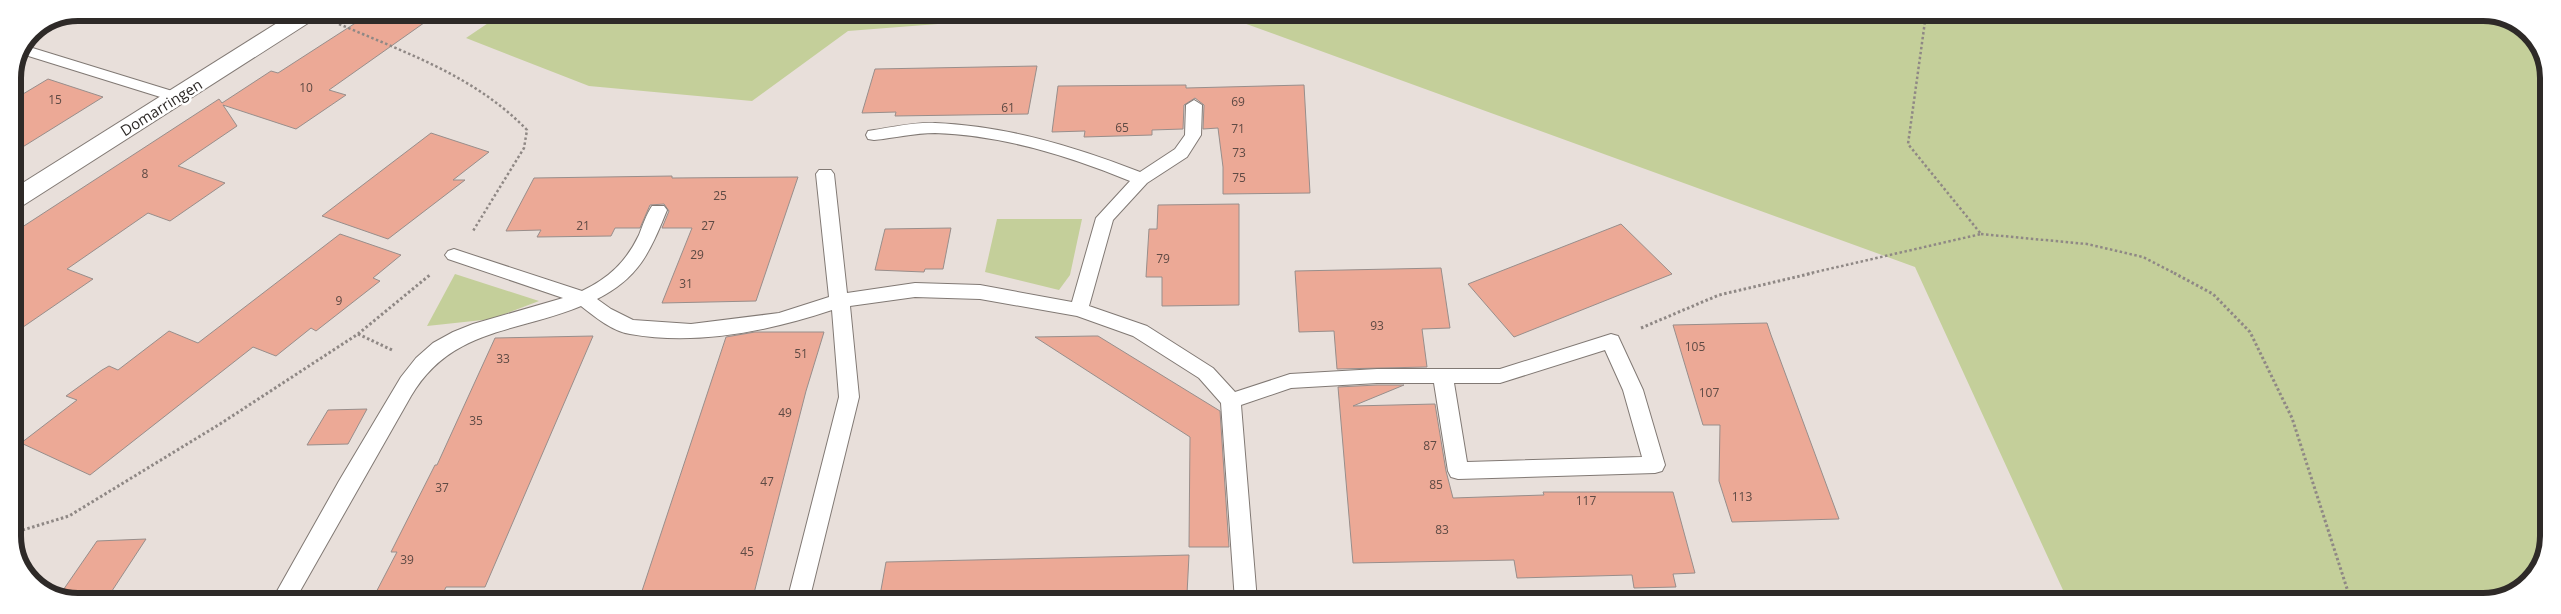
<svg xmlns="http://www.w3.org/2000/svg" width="2561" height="614" viewBox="0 0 2561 614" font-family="'Open Sans',sans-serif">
<rect width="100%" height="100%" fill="#e8dfda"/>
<g fill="#c4cf9a">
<path d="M503,13H1081L848,31L752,101L589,86L466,38Z"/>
<path d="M1216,13L2496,14L2532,35L2548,74L2547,549L2526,585L2483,601H2068L1915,267Z"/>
<path d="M997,219H1082L1070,275L1059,290L985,272Z"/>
<path d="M455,274L539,301L492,319L427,326Z"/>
</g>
<g fill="#eca996" stroke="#988e8b">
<path d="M371,13H438L329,90L346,95L296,129L223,105L237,126L178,166L225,183L170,221L148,213L67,269L93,279L13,334V233L219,99L222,103L271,71L278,73Z"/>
<path d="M1037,66L1028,114L895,116L896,112L862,113L875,69Z"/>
<path d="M48,79L103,97L13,153V100Z"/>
<path d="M1186,85V88L1304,85L1310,193L1223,194V167L1218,128L1203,129L1204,105L1195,98L1184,105L1183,129L1152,130V135L1084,137L1085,131L1052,132L1058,86Z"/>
<path d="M431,133L489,152L453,180H465L388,239L322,216Z"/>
<path d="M672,176V178L798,177L756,301L662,303L692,228H662L669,211L664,204L650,205L640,228H615L611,236L537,237L541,230L506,231L534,178Z"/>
<path d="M1239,204V305L1162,306V277H1146L1149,229H1157L1158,205Z"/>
<path d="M1621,224L1672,274L1514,337L1468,284Z"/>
<path d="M951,228L943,269H925L924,272L875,270L885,229Z"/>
<path d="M340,234L401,255L373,278L380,281L316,331L311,328L276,356L253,347L90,475L21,443L77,400L66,396L102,370L109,366L118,370L169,331L198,343Z"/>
<path d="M1441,268L1450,328L1422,329L1427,367L1337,369L1334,331L1299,332L1295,271Z"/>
<path d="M1767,323L1771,335L1839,519L1732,522L1719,481L1720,425H1703L1673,325Z"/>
<path d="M755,332H824L806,391L752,601L639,600L726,337Z"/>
<path d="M593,336L485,587H446L440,600H372L397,552H391L435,465H437L495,338Z"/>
<path d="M1093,336H1098L1220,411L1229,547H1189L1190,437L1035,337Z"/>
<path d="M1377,385H1404L1353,406L1435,404L1446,471L1453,498L1544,495L1543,492H1673L1695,573L1673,574L1676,587L1634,588L1632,575L1517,578L1514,560L1353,563L1338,387Z"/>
<path d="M367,409L348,444L307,445L328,410Z"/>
<path d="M146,539L106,600H65L59,596L97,541Z"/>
<path d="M1189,555L1187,594L879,601L886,562Z"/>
</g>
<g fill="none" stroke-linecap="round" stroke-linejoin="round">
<defs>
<g id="service">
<path d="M26,46L182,94L184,97L176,102L170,100L22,54Z"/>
<path d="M1194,100L1202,105L1201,135L1187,157L1147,183L1113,220L1089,306L1147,326L1213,368L1235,392L1290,374L1377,369H1500L1611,334L1618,336L1643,390L1665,465L1662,471L1655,473L1458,479L1451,477L1448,471L1434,383H1377L1291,388L1241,405L1257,601H1235L1221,403L1199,378L1133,336L1077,316L980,299L915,297L850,306L859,397L809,601H787L839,397L832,310C769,331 697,346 630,334C612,331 595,317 581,306C516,333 451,328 411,396L295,600H272L339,481L401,377L416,358L433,343L453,332L473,324L563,298L448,259L445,255L448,251L454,249L460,251L582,291C609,278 626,262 639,235C643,225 646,215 652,206H664L667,210C650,252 639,278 597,299L611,309L633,320L691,324L779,313L829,297L816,174L819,170H831L834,174L847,293L915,283L980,285L1072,302L1096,218L1130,181C1068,156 1002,135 935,133C915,133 894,138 874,140L868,139L866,135L868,131L874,130C894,127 915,122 935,123C1006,126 1074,146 1140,172L1175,149L1185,135L1186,105ZM1605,350L1623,390L1642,457L1467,462L1454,383H1500Z"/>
</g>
<path id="minor" d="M293,13H319L316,18L22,206L13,208V189Z"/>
</defs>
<use href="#service" stroke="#817974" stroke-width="2"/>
<use href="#minor" stroke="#817974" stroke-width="2"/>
<g stroke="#8f8885" stroke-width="2.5" stroke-dasharray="2.5 2.5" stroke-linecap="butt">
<path d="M339,24C406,53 475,76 527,130L524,148L473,231"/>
<path d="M1981,234L2087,244L2143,257L2176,274"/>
<path d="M1807,274L1981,234L1908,144L1926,14"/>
</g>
<g stroke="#8f8885" stroke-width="3" stroke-dasharray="2.5 2.5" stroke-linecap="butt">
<path d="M2174,273L2213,294L2250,332L2292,418L2351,601"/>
<path d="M1641,328L1719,295L1813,273"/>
<path d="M358,334L392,350"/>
<path d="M13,533L69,516L220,424L358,334L431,274"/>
</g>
<use href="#service" fill="#fff" fill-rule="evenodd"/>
<use href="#minor" fill="#fff" fill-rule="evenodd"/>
</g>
<g text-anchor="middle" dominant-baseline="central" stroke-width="5" stroke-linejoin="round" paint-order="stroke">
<g font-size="12" fill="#5e4a44">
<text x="306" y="87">10</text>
<text x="55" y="99">15</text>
<text x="1238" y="101">69</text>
<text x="1008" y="107">61</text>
<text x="1122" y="127">65</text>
<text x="1238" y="128">71</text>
<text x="1239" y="152">73</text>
<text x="145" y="173">8</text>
<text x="1239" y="177">75</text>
<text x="720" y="195">25</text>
<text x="583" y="225">21</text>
<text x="708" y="225">27</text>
<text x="697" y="254">29</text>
<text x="1163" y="258">79</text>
<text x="686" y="283">31</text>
<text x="339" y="300">9</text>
<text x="1377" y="325">93</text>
<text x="1695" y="346">105</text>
<text x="801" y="353">51</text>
<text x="503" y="358">33</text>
<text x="1709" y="392">107</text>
<text x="785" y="412">49</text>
<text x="476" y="420">35</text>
<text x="1430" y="445">87</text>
<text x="767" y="481">47</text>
<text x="1436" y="484">85</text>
<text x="442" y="487">37</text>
<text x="1742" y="496">113</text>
<text x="1586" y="500">117</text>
<text x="1442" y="529">83</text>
<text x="747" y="551">45</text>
<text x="407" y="559">39</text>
</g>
<g font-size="15" fill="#2e2a28" stroke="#fff">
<text transform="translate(161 107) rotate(-32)">Domarringen</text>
</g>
</g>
<path d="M0 0H2561V614H0ZM78 21H2483A57 57 0 0 1 2540 78V536A57 57 0 0 1 2483 593H78A57 57 0 0 1 21 536V78A57 57 0 0 1 78 21Z" fill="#fff" fill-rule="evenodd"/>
<path fill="none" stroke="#2e2a28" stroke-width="6" d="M78 21H2483A57 57 0 0 1 2540 78V536A57 57 0 0 1 2483 593H78A57 57 0 0 1 21 536V78A57 57 0 0 1 78 21Z"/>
</svg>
